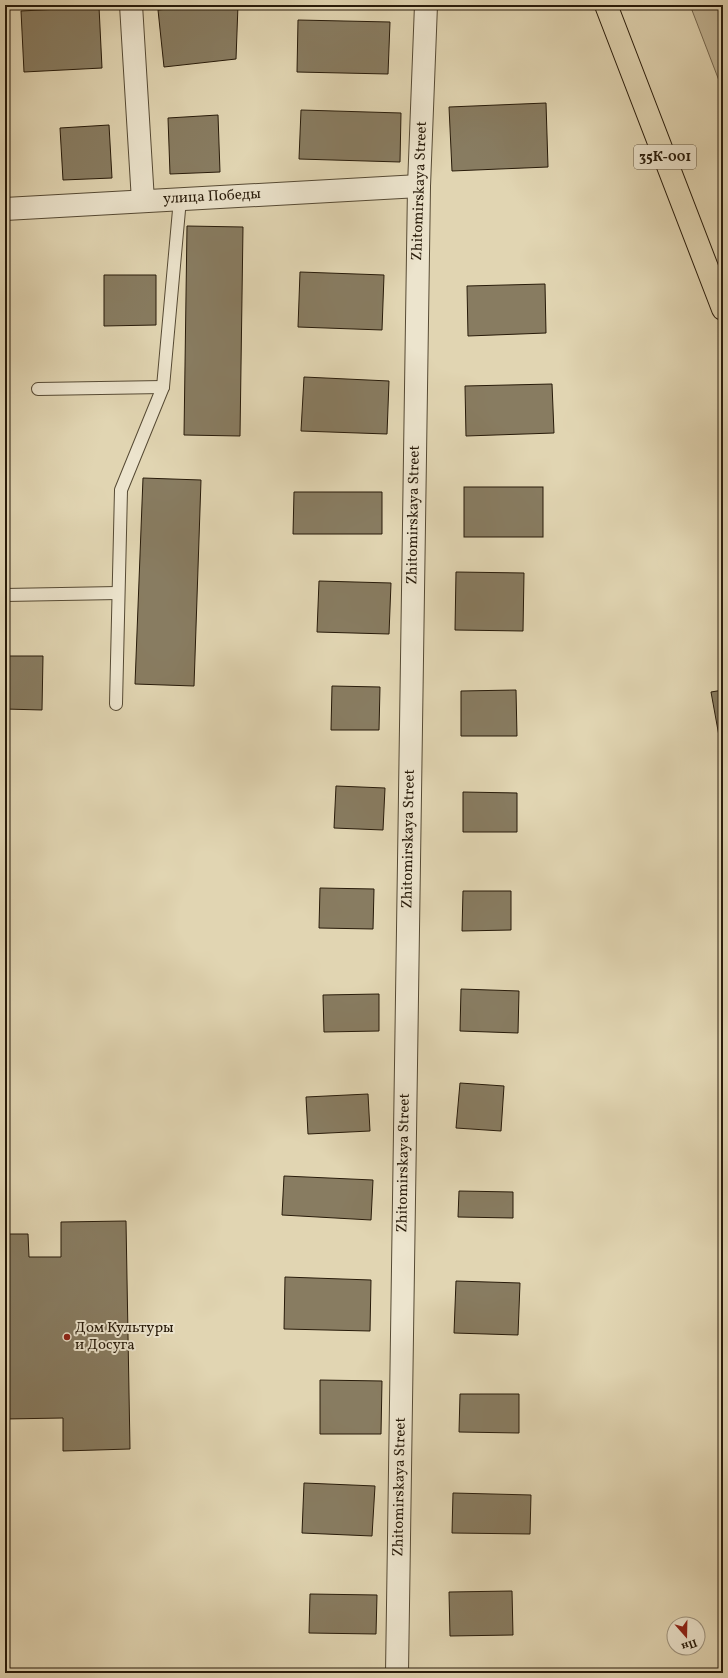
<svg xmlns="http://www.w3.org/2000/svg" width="728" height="1678" viewBox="0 0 728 1678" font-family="Vollkorn,serif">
<rect width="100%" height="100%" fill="#e1d5b2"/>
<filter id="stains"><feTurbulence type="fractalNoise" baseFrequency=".005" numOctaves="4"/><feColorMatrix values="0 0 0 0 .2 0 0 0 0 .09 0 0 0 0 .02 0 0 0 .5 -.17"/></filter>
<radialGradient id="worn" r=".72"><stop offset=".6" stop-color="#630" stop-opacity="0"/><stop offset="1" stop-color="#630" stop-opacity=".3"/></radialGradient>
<path fill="#c2b595" stroke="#756850" d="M690,5H723V91Z"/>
<g fill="#887c61" stroke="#281b0a">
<path d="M207,5H238L236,59L164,67L158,10Z"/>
<path d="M99,7L102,68L24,72L21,11Z"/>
<path d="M298,20L390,22L388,74L297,72Z"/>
<path d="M546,103L548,167L452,171L449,107Z"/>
<path d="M301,110L401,113L400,162L299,159Z"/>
<path d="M218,115L220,172L170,174L168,118Z"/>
<path d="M109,125L112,178L63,180L60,128Z"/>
<path d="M187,226L243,227L240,436L184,435Z"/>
<path d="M300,272L384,275L382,330L298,327Z"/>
<path d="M104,275H156V325L104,326Z"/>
<path d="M545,284L546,333L468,336L467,286Z"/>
<path d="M304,377L389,381L387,434L301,431Z"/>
<path d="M552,384L554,433L466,436L465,386Z"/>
<path d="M143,478L201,480L194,686L135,684Z"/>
<rect x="464" y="487" width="79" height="50"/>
<path d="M294,492H382V534H293Z"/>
<path d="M456,572L524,573L523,631L455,630Z"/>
<path d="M319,581L391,583L389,634L317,632Z"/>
<path d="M5,656H43L42,710L5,709Z"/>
<path d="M332,686L380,687L379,730H331Z"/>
<path d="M516,690L517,736H461V691Z"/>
<path d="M723,690V758L711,692Z"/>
<path d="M336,786L385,788L383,830L334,828Z"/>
<path d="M463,792L517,793V832H463Z"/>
<path d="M320,888L374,889L373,929L319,928Z"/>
<path d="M463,891H511V930L462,931Z"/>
<path d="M461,989L519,991L518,1033L460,1031Z"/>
<path d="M379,994V1031L324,1032L323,995Z"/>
<path d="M460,1083L504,1086L501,1131L456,1128Z"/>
<path d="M368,1094L370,1131L308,1134L306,1097Z"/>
<path d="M284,1176L373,1180L371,1220L282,1215Z"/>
<path d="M459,1191L513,1192V1218L458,1217Z"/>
<path d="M126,1221L130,1449L63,1451V1418L5,1419V1234H28L29,1257H61V1222Z"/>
<path d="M285,1277L371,1280L370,1331L284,1329Z"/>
<path d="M456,1281L520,1283L518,1335L454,1333Z"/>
<path d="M320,1380L382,1381L381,1434H320Z"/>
<path d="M460,1394H519V1433L459,1432Z"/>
<path d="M304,1483L375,1486L372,1536L302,1533Z"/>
<path d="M453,1493L531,1495L530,1534L452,1533Z"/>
<path d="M512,1591L513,1635L450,1636L449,1592Z"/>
<path d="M310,1594L377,1595L376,1634L309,1633Z"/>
</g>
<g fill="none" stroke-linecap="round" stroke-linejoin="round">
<defs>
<g id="service">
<path d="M38,389L163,387"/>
<path d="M5,595L118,593"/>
<path d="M116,704L121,490L163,387L180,199"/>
</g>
<g id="minor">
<path d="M131,5L143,201"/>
<path d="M5,209L419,186"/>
<path d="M397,1673L419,186L426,5"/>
</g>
<path id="trunk" d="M606,5L723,309"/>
</defs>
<use href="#service" stroke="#564a34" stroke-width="14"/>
<use href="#minor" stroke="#564a34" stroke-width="24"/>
<use href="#trunk" stroke="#281b0a" stroke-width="24"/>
<use href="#service" stroke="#ece4cd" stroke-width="12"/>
<use href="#minor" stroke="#ece4cd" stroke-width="22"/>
<use href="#trunk" stroke="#e1d5b2" stroke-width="22"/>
</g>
<circle fill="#8f2418" stroke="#ece4cd" stroke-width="1.5" cx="67" cy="1337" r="4"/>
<g text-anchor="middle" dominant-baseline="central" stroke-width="4" stroke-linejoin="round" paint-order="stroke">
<rect fill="#ece4cd" stroke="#635744" stroke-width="1" x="634" y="145" width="62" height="24" rx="3"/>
<g font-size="14" font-weight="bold" fill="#281b0a">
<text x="665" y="157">35К-001</text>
</g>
<g font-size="15" fill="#281b0a" stroke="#ece4cd">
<text transform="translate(420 191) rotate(-88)">Zhitomirskaya Street</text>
<text transform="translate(212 197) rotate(-3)">улица Победы</text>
<text transform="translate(414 515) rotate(-89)">Zhitomirskaya Street</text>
<text transform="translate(409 839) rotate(-89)">Zhitomirskaya Street</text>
<text transform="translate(404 1163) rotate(-89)">Zhitomirskaya Street</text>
<text transform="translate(400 1487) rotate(-89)">Zhitomirskaya Street</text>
</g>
<g font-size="15" fill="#281b0a" stroke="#ece4cd" text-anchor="start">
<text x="75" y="1328">Дом Культуры<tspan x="75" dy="17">и Досуга</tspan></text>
</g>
</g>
<rect width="728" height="1678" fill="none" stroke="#e1d5b2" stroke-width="20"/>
<rect x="6" y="6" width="716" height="1666" fill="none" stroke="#281b0a" stroke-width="2"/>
<rect x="10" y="10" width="708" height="1658" fill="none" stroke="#281b0a"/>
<g transform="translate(686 1636) rotate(160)"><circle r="19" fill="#ece4cd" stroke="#9e947f"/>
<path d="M0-3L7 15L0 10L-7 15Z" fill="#8f2418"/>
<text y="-6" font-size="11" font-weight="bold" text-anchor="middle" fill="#281b0a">Пн</text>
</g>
<rect width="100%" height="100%" filter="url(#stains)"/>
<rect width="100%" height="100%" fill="url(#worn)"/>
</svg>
